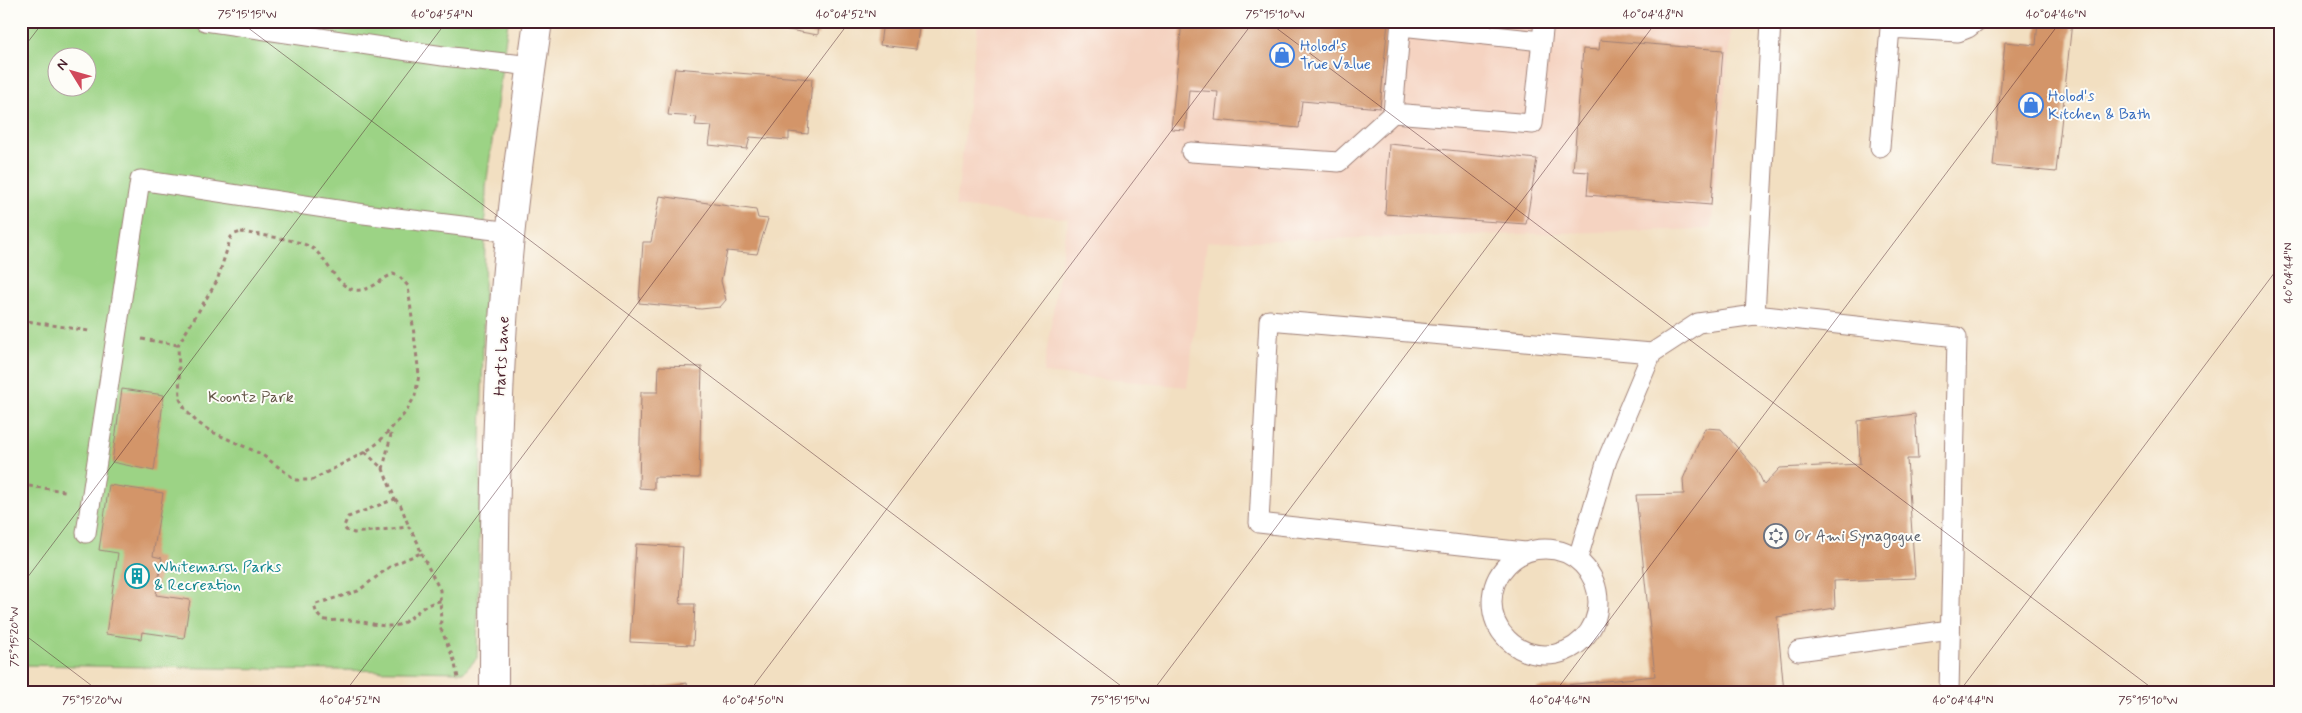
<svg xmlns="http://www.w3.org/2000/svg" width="2302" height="713" viewBox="0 0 2302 713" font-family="Mynerve,sans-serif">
<rect width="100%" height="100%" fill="#fdfcf7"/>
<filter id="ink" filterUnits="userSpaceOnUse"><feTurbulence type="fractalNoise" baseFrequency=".02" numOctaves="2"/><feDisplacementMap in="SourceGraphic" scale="10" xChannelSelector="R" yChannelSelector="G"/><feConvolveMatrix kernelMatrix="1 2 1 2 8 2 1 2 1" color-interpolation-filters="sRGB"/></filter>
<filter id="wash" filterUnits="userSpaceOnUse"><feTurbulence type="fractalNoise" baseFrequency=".0096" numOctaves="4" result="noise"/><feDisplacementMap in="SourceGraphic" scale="20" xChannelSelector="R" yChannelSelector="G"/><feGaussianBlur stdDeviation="1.12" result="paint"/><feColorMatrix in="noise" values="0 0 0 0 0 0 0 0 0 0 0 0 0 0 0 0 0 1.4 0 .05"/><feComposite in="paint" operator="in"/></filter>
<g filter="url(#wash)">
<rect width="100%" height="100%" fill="#f2dfc1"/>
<path fill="#f5d3c1" d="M978,21H1732L1711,229L1207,242L1187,387L1043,373L1068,219L956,206Z"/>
<path fill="#9cd385" stroke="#737958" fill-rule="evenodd" d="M21,21H508L486,187L477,658L464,672L21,665ZM58,58H88V88H58Z"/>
<g id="blocks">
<g fill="#d39569">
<path d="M784,21H819L818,35L783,29Z"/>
<path d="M883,21H920L916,49L880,45Z"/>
<path d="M1182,21H1388L1380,108L1302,101L1299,128L1215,120L1218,92L1189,90L1185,130L1171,129Z"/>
<path d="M2038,21H2085L2084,26L2072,22L2056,172L1993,166L2005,42L2036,45Z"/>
<path d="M1600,40L1723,50L1711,205L1587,195L1589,172L1573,171L1583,49L1599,50Z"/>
<path d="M675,68L812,79L808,134L789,132V140L750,137L747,149L709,145L712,126L695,125L697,117L668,115Z"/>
<path d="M1389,144L1537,159L1526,224L1385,214Z"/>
<path d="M660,196L756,210L758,218L768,219L757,254L727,251L721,281L726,300L720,307L701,309L639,303L643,242H651Z"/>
<path d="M659,366L702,367L699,478L654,477V489L639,488L641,392H658Z"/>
<path d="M122,389L164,395L154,471L112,462Z"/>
<path d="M1915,414L1918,459H1907L1915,578L1834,581L1835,608L1777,617L1784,692H1538L1537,688L1655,676L1636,495L1684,494L1683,479L1705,428L1721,429L1757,470L1764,485L1780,468L1860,464L1858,421Z"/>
<path d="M109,485L163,493L153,556L162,558L156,595L190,600L184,638L142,632L141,639L106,634L118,553L99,550Z"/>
<path d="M636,544L683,547L680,604H695L693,645L630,642Z"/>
<path d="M687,683L688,692H648V689Z"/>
</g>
</g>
</g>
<g filter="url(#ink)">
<use href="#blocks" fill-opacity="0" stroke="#9e7f76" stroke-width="1"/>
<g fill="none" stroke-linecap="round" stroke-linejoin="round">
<defs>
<g id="service">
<path d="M205,21L443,56L532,66"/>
<path d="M1401,21L1393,113L1533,124L1544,21"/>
<path d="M1401,26L1541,41"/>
<path d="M1880,147L1890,28L1958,32L1968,28L1977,21"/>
<path d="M1191,152L1339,162L1393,113"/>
<path d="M1755,315L1957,337L1949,692"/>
<path d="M86,533L140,180L364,214L511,232"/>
<circle cx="1545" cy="602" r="53"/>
<path d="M1525,552L1259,523L1269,320L1652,353"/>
<path d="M1578,558L1607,460L1652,353L1698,323L1755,315L1771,21"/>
<path d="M1798,651L1950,630"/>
</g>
<path id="tertiary" d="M494,692C494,568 495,445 503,322C509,221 524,121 538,21"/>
</defs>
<use href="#service" stroke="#9e7f76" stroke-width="21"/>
<use href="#tertiary" stroke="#9e7f76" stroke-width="30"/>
<g stroke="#9e7f76" stroke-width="3" stroke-dasharray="4 4" stroke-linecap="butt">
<path d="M241,232C257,235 299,239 312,248C327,258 336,287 355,290C371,292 380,279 393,274L399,276L408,286L419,375L415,396L406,412L378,443L365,452L312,480H296L261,454L210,431L197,422L186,411L180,399L178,345L217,281L231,237L235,234Z"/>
<path d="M21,320L89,331"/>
<path d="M142,339L178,345"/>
<path d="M365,452L383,469L395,499L348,517L344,526L346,530L354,533L409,527L418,543L421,553L392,565L358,591L316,604L315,608C316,612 317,615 321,618C327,622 336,620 344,620C361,619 381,629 398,625C414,620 418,604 441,601"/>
<path d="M383,469L392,430"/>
<path d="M21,485L65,491"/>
<path d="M395,499L401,506L409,527"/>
<path d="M421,553L440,590L441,629L454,660L458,678"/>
</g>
<use href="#service" stroke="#fff" stroke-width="19"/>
<use href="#tertiary" stroke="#fff" stroke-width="28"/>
</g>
</g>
<path fill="none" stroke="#4a1f2b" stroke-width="1" stroke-opacity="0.45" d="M239,21L1129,692M1267,21L2157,692M21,51L44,21M21,586L447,21M21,632L100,692M345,692L850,21M749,692L1254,21M1152,692L1657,21M1555,692L2061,21M1959,692L2281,264"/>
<defs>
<symbol id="shop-ring" viewBox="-11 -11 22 22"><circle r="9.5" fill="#fdfcf7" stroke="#3f7fe0" stroke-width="1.5"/><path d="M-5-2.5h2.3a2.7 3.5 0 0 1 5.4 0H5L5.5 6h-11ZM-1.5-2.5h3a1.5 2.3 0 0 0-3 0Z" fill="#3f7fe0"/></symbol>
<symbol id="synagogue-ring" viewBox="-11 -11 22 22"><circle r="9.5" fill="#fdfcf7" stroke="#6b7280" stroke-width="1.5"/><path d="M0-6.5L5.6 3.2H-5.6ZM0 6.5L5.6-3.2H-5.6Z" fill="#6b7280"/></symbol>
<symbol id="building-ring" viewBox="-11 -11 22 22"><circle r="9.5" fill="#fdfcf7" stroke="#0f9aa8" stroke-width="1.5"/><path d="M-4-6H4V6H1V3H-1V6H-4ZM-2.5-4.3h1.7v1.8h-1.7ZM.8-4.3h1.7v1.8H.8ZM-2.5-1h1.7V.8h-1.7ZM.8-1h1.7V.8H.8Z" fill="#0f9aa8"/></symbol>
</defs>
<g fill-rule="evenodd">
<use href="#shop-ring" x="1268" y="41" width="28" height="28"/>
<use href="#shop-ring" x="2017" y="91" width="28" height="28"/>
<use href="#synagogue-ring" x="1762" y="522" width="28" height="28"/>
<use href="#building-ring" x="123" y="562" width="28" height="28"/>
</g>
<g text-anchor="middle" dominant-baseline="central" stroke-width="4" stroke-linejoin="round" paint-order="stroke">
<g font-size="16" fill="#366cbe" stroke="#fdfcf7" text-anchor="start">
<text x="1300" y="46">Holod's<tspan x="1300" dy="18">True Value</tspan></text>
<text x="2048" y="96">Holod's<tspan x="2048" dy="18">Kitchen &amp; Bath</tspan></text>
</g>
<g font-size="16" fill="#4a1f2b" stroke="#fdfcf7">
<text transform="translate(502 356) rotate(-87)">Harts Lane</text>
</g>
<g font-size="16" fill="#635546" stroke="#fdfcf7">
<text x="251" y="397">Koontz Park</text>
</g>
<g font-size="16" fill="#5b616d" stroke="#fdfcf7" text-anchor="start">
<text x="1794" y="536">Or Ami Synagogue</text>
</g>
<g font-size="16" fill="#0d838f" stroke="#fdfcf7" text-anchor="start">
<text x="154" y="567">Whitemarsh Parks<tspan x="154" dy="18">&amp; Recreation</tspan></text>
</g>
</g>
<rect width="2302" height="713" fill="none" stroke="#fdfcf7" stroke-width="55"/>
<g transform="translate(72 72) rotate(307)"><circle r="24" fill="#fdfcf7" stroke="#b5a4a5"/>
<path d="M0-4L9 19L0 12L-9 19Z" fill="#d1495b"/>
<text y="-8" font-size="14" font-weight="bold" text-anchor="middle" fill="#4a1f2b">N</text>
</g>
<rect x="28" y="28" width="2246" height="658" fill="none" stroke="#4a1f2b" stroke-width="2"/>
<g font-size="12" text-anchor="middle" fill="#4a1f2b">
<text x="247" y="18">75°15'15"W</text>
<text x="442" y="18">40°04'54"N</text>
<text x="846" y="18">40°04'52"N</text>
<text x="1275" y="18">75°15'10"W</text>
<text x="1653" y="18">40°04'48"N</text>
<text x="2056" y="18">40°04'46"N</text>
<text transform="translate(2288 273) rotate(-90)" y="4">40°04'44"N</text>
<text transform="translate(14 637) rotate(-90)" y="4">75°15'20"W</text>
<text x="92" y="704">75°15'20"W</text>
<text x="350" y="704">40°04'52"N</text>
<text x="753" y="704">40°04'50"N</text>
<text x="1120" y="704">75°15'15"W</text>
<text x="1560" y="704">40°04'46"N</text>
<text x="1963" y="704">40°04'44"N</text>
<text x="2148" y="704">75°15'10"W</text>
</g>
</svg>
